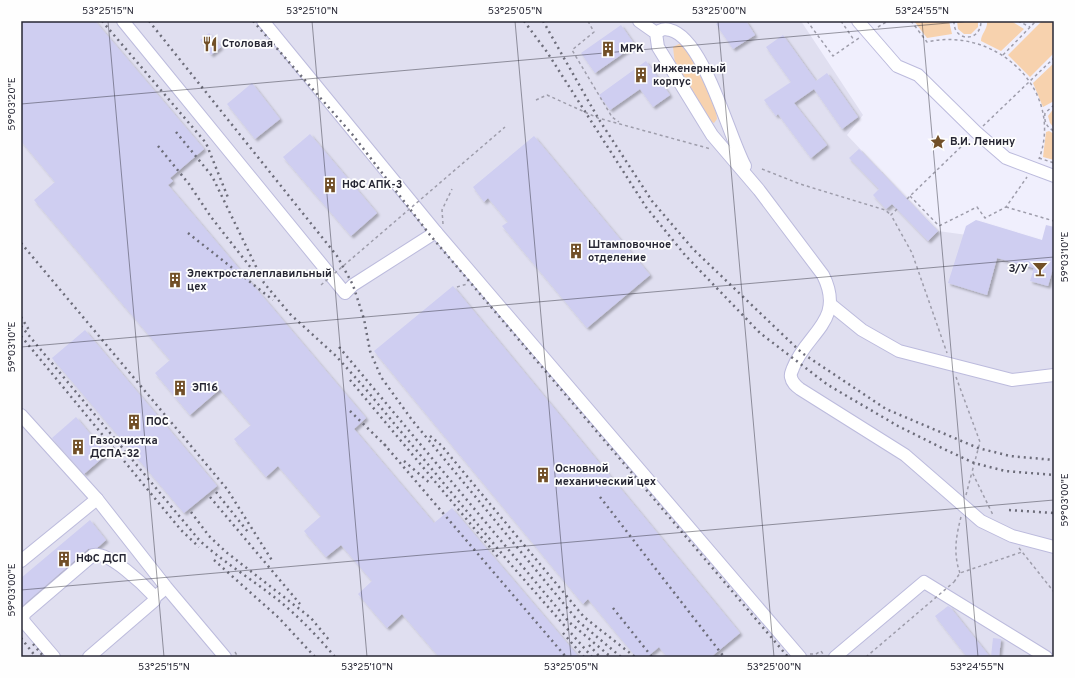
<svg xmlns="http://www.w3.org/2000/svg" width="1075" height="678" viewBox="0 0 1075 678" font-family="Overpass,sans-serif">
<defs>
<filter id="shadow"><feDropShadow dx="2.5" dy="2.5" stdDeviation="1" flood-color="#0004"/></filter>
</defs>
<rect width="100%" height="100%" fill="#f0effd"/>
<path fill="#e0dff0" d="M21,21H801L863,115L847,135L938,231L1054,247V657H21Z"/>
<g fill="#f7d2ae">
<path d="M914,21H949L952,34L927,38Z"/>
<path d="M957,21H978V27L971,34H964L958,29Z"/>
<path d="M987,21H1011L1024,29L1001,51L981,41C981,34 988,29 987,21Z"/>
<path d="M1042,21H1054V53L1030,77L1008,55Z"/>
<path d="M681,43C698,65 714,91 717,119L714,123L708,120L675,64L673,47Z"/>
<path d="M1054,63V101L1043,107L1033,83Z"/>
<path d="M1054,108V128L1050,123L1048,116Z"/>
<path d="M1049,131L1054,134V160L1043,157L1046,132Z"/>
</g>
<g fill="#cfcef1" filter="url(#shadow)">
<path d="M21,21H95L204,149L170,178L173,181L168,185L366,418L354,429L434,523L452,508L579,657H439L402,614L387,628L358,594L372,581L341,545L326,557L304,531L321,516L278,466L266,477L234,439L251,425L220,389L190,415L155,373L170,360L34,200L55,182L21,141Z"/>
<path d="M721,21H746L755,35L733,49L716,24Z"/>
<path d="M621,25L635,45L595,73L581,53Z"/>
<path d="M209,33L221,47L211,55L200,40Z"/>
<path d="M783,35L816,81L827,73L858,117L842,129L814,89L794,103L827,145L811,158L778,114L776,116L764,100L791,82L766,47Z"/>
<path d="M646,61L670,95L653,107L640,89L610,110L599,95Z"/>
<path d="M252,83L280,119L255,139L227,104Z"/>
<path d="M310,134L377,213L351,236L283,157Z"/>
<path d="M534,136L650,275L587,328L502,226L508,222L488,198L484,202L473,187Z"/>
<path d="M859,149L938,231L928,241L892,204L886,209L873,195L879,189L849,158Z"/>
<path d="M976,220L1042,240L1046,225L1054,227V265L1048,286L1030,281L1034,268L997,258L987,295L948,283L966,226Z"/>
<path d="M453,286L740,633L711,657H667L659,647L647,657H636L588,599L583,604L374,351Z"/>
<path d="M85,330L217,486L184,513L52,358Z"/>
<path d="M76,417L107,454L84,474L52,438Z"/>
<path d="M90,520L106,540L97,548L88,549L21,607V578Z"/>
<path d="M948,606L950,607L990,657H967L935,616Z"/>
<path d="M993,638L1001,639L999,657H991Z"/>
</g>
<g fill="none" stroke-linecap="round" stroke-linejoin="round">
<defs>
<g id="minor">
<path d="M123,21L345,293L353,285L436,232"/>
<path d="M263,21L436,232L800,657"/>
<path d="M639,21L656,33L658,47L712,135L759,190L823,275C846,321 806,333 793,368C792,371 790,374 791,377C792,383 796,386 800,389L905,455L981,521L1012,536L1054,547"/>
<path d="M858,21L897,66L918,75L976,132L1006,158L1054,176"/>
<path d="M656,33C661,30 664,28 670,30C704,38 729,137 745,166"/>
<path d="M830,304L862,330L899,351L1012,380L1054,375"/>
<path d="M21,415L97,499L166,587L225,657"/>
<path d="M21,561L97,499"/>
<path d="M54,657L25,623L23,620L24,614L93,555C109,551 144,585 155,597"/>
<path d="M89,657L154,601L155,597L161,592"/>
<path d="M835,657L924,582L1046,657"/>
</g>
</defs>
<use href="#minor" stroke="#bcbbdd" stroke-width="14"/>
<g stroke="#9e9dab" stroke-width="1.5" stroke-dasharray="3 3" stroke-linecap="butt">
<path d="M588,21L594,32L572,50L612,117L619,122"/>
<path d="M807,21L833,56L859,38"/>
<path d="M841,21L854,40"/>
<path d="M911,21L927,42C995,26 1065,89 1039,159"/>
<path d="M954,21C953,42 981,43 981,21"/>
<path d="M1018,21L1030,27"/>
<path d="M878,27L888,21"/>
<path d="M1003,55L1036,21"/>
<path d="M536,100L547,95L598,118L711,149"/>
<path d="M1054,105L1045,113C1044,121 1046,127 1054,131"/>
<path d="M983,126L1054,58"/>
<path d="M1039,158L1054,163"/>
<path d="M762,169L800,184L885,210L891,215"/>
<path d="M910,196L939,226L977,207L985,218L1006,207L1027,177"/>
<path d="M907,199L969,139"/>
<path d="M1006,207L1054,221"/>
<path d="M897,209L891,215L912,253L947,353"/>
<path d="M443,224L442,210L452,189"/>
<path d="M457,287L467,284"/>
<path d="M956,377L980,442L972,472L993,515"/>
<path d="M966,495L972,472"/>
<path d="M1019,548L1054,592"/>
<path d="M960,573C953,554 956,536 961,517"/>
<path d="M954,582L960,573L1022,552"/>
<path d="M235,652L238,657"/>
<path d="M810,654H816L821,651L825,657"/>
</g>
<use href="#minor" stroke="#fff" stroke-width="12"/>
<g stroke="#6d6d7a" stroke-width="2.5" stroke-dasharray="2 4" stroke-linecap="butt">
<path d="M102,21L206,143L229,200"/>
<path d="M149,21L337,256L353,285L364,319L370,351L381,377L412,420L578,621L621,657"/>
<path d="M253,21L352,134L430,235L788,657"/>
<path d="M524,21L547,52L646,207L685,255L760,333L828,385L898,426L946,450L974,463L1005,471L1054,475"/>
<path d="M543,21L598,118L652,201L693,249L802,353L886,409L978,448L1010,456L1054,460"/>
<path d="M176,132L212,176L264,283L290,314L336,356L364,387L513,567L592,657"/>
<path d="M158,146L189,184L211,217L251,268"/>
<path d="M188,233L273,300"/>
<path d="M21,243L227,489L273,562"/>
<path d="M21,317L29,330"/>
<path d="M21,326L200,541C226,564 256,582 283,604C302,620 319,638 335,657"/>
<path d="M21,336L181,530L199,547"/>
<path d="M339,347L569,622L611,657"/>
<path d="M350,380L499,558"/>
<path d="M350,411L387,447"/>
<path d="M430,436L441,445L584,617L635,657"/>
<path d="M384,444L566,657"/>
<path d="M404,461L431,484"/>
<path d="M216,492L248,532"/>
<path d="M210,497L300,604"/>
<path d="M600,497L724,657"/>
<path d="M1009,510L1054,513"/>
<path d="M191,512L209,536L226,552L311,618L329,640"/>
<path d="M214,560L279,618L315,657"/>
<path d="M613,608L652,657"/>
<path d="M563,633L584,657"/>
<path d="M21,638L36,657"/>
<path d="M33,644L44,657"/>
<path d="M589,645L600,657"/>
</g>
<g stroke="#9e9dab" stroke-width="1.5" stroke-dasharray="3 3" stroke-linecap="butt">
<path d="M321,285L505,127"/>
<path d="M866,657L954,582"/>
</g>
</g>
<path fill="none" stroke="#272734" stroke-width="1" stroke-opacity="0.45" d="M108,21L164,657M312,21L367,657M515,21L571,657M718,21L774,657M922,21L978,657M21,104L971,21M21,347L1054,257M21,590L1054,500"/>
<defs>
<symbol id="restaurant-bare" viewBox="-9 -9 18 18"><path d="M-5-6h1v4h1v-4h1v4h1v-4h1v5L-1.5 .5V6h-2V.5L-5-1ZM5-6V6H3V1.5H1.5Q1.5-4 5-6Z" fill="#714f27" stroke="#fefefe" stroke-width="2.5" paint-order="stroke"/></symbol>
<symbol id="building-bare" viewBox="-9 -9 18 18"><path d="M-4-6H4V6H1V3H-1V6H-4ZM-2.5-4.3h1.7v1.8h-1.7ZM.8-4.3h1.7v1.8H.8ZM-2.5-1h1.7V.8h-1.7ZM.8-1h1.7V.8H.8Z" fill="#714f27" stroke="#fefefe" stroke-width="2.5" paint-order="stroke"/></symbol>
<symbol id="sight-bare" viewBox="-9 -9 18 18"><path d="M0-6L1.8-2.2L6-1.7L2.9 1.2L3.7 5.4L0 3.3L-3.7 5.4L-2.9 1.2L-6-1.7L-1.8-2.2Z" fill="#714f27" stroke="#fefefe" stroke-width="2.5" paint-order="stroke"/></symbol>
<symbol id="bar-bare" viewBox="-9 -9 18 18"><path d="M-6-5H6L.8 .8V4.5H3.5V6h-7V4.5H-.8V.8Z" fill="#714f27" stroke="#fefefe" stroke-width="2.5" paint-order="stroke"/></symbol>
</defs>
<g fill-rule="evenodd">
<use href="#restaurant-bare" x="199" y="33" width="22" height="22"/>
<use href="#building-bare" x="597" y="38" width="22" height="22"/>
<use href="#building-bare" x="630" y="64" width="22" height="22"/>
<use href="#sight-bare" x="927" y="131" width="22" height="22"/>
<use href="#building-bare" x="319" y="174" width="22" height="22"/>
<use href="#building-bare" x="565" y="240" width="22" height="22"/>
<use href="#bar-bare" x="1029" y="258" width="22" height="22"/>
<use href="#building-bare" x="164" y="269" width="22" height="22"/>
<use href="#building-bare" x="169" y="377" width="22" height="22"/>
<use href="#building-bare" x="123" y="411" width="22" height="22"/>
<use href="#building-bare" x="67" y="436" width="22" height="22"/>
<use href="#building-bare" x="532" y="464" width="22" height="22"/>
<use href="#building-bare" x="53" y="548" width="22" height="22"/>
</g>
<g text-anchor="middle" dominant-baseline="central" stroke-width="3.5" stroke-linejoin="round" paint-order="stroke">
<g font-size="11" font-weight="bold" fill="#272734" stroke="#fefefe" text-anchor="start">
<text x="222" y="44">Столовая</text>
<text x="620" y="49">МРК</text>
<text x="653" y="69">Инженерный<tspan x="653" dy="13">корпус</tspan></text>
<text x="950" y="142">В.И. Ленину</text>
<text x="342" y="185">НФС АПК-3</text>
<text x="588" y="245">Штамповочное<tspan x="588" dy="13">отделение</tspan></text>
<text x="1028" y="269" text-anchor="end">З/У</text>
<text x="187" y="274">Электросталеплавильный<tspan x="187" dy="13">цех</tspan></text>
<text x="192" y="388">ЭП16</text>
<text x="146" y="422">ПОС</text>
<text x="90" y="441">Газоочистка<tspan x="90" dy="13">ДСПА-32</tspan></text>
<text x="555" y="469">Основной<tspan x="555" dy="13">механический цех</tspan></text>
<text x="76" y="559">НФС ДСП</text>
</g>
</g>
<rect width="1075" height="678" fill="none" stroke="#fefefe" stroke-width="44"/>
<rect x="22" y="22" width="1031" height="634" fill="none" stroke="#272734" stroke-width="1.5"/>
<g font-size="10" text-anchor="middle" fill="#272734">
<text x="108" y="14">53°25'15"N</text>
<text x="312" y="14">53°25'10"N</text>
<text x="515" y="14">53°25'05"N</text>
<text x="719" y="14">53°25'00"N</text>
<text x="922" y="14">53°24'55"N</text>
<text transform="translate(11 104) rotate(-90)" y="4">59°03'20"E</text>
<text transform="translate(1064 257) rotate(-90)" y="4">59°03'10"E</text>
<text transform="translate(11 347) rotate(-90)" y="4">59°03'10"E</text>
<text transform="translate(1064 500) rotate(-90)" y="4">59°03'00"E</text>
<text transform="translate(11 590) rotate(-90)" y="4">59°03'00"E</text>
<text x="164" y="670">53°25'15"N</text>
<text x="367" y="670">53°25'10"N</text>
<text x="571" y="670">53°25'05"N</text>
<text x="774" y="670">53°25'00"N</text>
<text x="977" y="670">53°24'55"N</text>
</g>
</svg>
